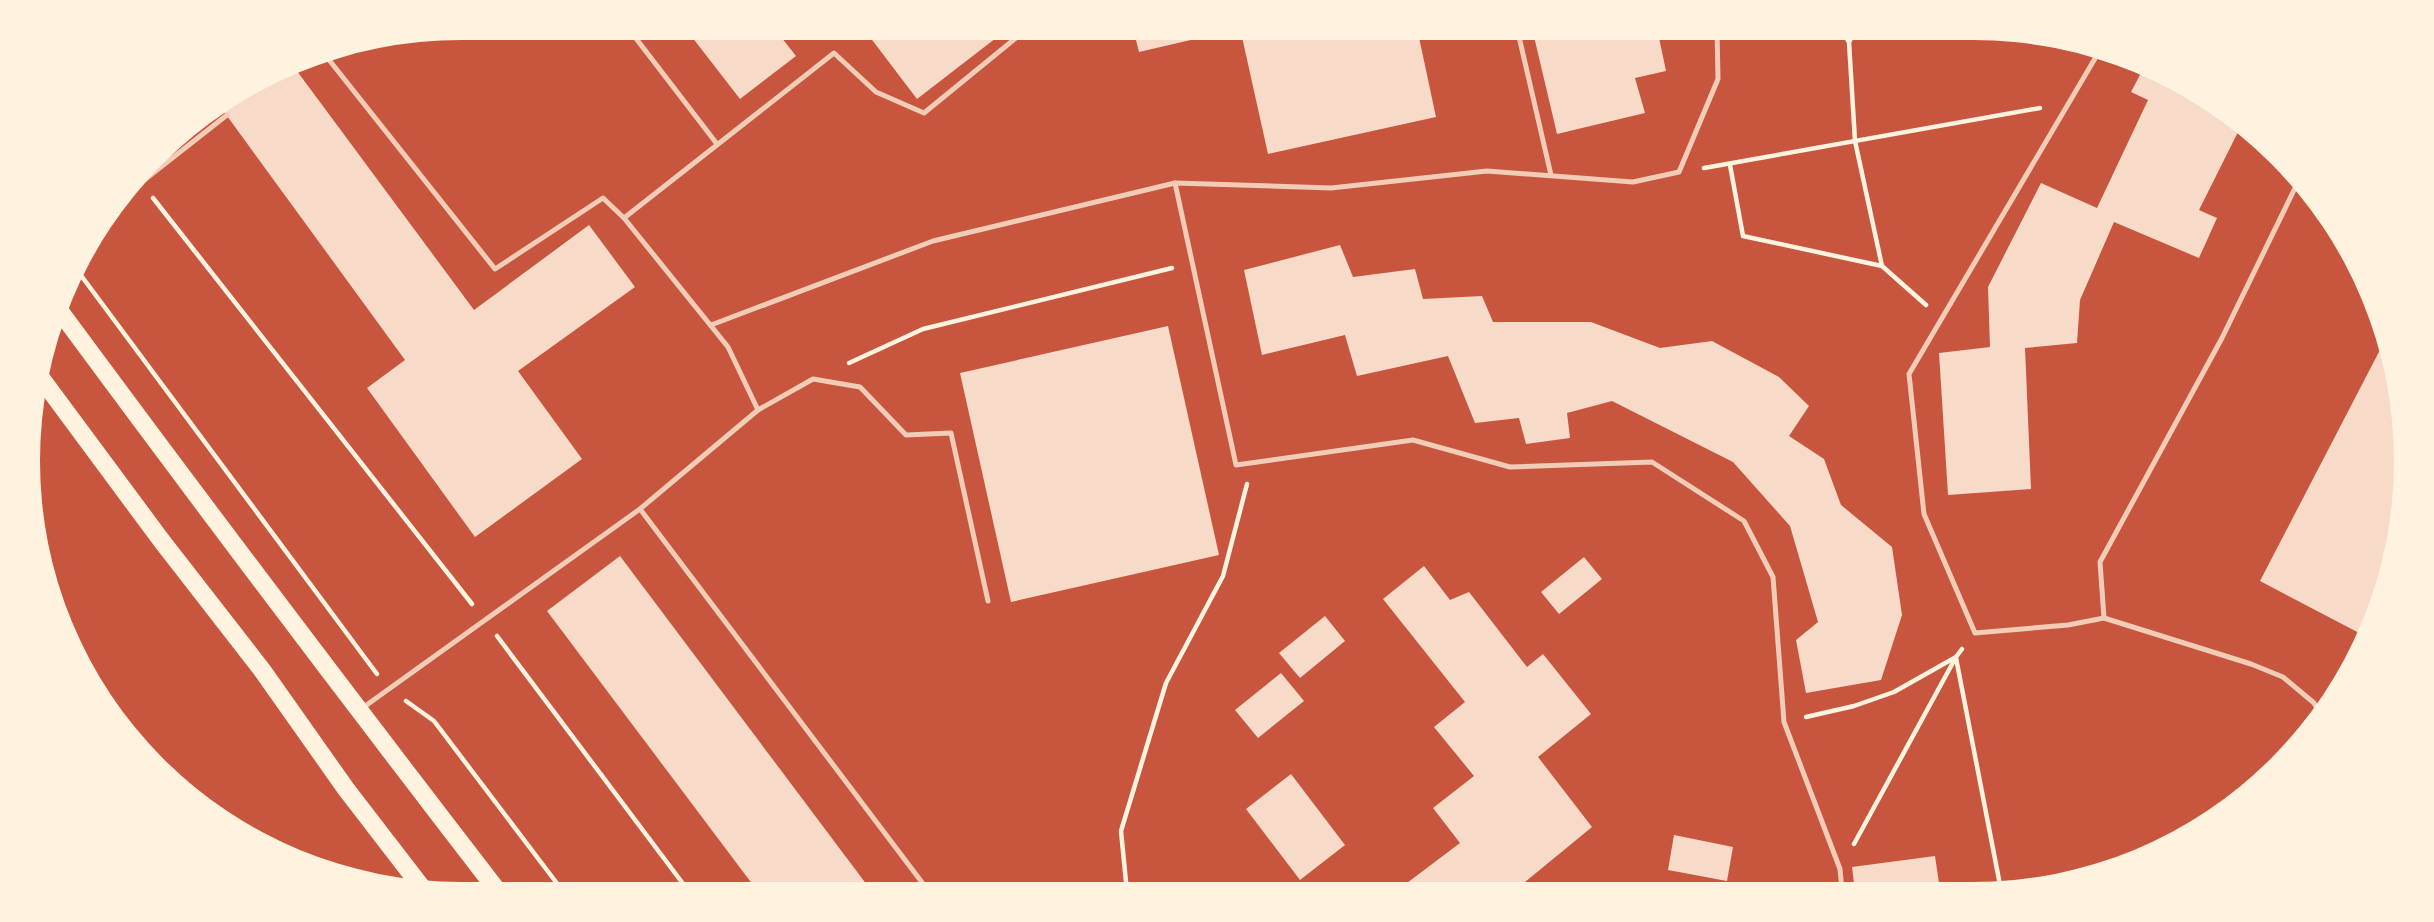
<svg xmlns="http://www.w3.org/2000/svg" width="2434" height="922" viewBox="0 0 2434 922" font-family="Merriweather,serif">
<rect width="100%" height="100%" fill="#c8553d"/>
<g fill="#f7dbc8">
<path d="M685,28H774L796,56L740,99Z"/>
<path d="M863,28H1009L917,99Z"/>
<path d="M1133,28H1193L1195,39L1139,52Z"/>
<path d="M1240,28H1417L1436,117L1268,154Z"/>
<path d="M1532,28H1657L1666,71L1635,78L1645,113L1557,134Z"/>
<path d="M294,67L474,310L589,225L635,287L518,371L582,459L475,537L367,388L405,360L222,109Z"/>
<path d="M2142,71L2237,118L2242,124L2199,210L2217,218L2199,258L2114,222L2080,300L2077,343L2025,348L2031,489L1948,495L1939,353L1990,347L1988,287L2041,183L2097,208L2148,100L2131,92Z"/>
<path d="M1340,245L1353,277L1415,269L1423,299L1482,296L1493,322H1591L1660,348L1712,341L1779,377L1809,406L1789,436L1824,459L1841,505L1892,547L1902,615L1881,680L1806,693L1796,640L1818,622L1790,526L1733,462L1612,401L1567,413L1570,438L1526,444L1519,418L1475,423L1448,356L1357,376L1345,335L1262,355L1244,270Z"/>
<path d="M1168,326L1219,555L1011,602L960,373Z"/>
<path d="M2382,346L2402,405L2391,573L2363,635L2260,581Z"/>
<path d="M620,556L873,893H759L547,611Z"/>
<path d="M1584,557L1602,579L1559,614L1541,592Z"/>
<path d="M1424,566L1450,600L1469,592L1527,667L1543,654L1591,714L1538,757L1592,827L1525,882L1533,891L1395,892L1460,843L1433,808L1474,776L1434,727L1465,702L1383,599Z"/>
<path d="M1325,616L1345,641L1300,678L1279,653Z"/>
<path d="M1281,673L1304,701L1258,738L1235,710Z"/>
<path d="M1291,774L1345,845L1300,880L1246,809Z"/>
<path d="M1674,835L1733,847L1727,881L1668,870Z"/>
<path d="M1935,856L1940,890L1855,891L1852,867Z"/>
</g>
<g fill="none" stroke-linecap="round" stroke-linejoin="round">
<g stroke="#fff3e0" stroke-width="4.5">
<path d="M1840,28L1849,42L1855,141L1882,266L1926,305"/>
<path d="M1849,42L1857,28"/>
<path d="M1730,165L1743,236L1882,266"/>
<path d="M1704,168L2040,108"/>
<path d="M153,198L472,604"/>
<path d="M77,270L377,674"/>
<path d="M849,363L923,329L1172,268"/>
<path d="M497,636L690,893"/>
<path d="M1956,658L2001,890"/>
<path d="M406,701L434,721L565,894"/>
<path d="M1806,717L1854,706L1894,692L1956,657L1962,649"/>
<path d="M1854,844L1956,657"/>
<path d="M1812,891L1820,885"/>
<path d="M1127,892L1121,831L1166,683L1223,576L1247,484"/>
</g>
<g stroke="#f1ccb7" stroke-width="5">
<path d="M628,28L717,144"/>
<path d="M1517,28L1551,175"/>
<path d="M2100,50L1909,374L1924,514L1975,633L2068,625L2104,618L2251,664L2283,677L2314,703L2321,715"/>
<path d="M322,51L495,269L603,198L624,218L728,347L758,410L640,509L930,893"/>
<path d="M295,68L304,61"/>
<path d="M1175,183L1236,465L1413,440L1510,467L1652,462L1744,521L1773,577L1784,722L1840,869L1842,891"/>
<path d="M129,192L227,115"/>
<path d="M624,218L834,53L876,92L924,113L1028,28"/>
<path d="M711,325L933,241L1175,183L1331,188L1487,171L1633,182L1679,172L1718,79L1717,28"/>
<path d="M758,410L813,379L860,387L906,435L951,433L988,601"/>
<path d="M2104,618L2100,562L2222,338L2296,186"/>
<path d="M361,709L640,509"/>
</g>
<g stroke="#fff3e0" stroke-width="18">
<path d="M62,314C206,509 352,702 500,894"/>
<path d="M41,378L161,540L262,670L346,789L423,889"/>
</g>
</g>
<path d="M0 0H2434V922H0ZM461 40H1973A421 421 0 0 1 2394 461V461A421 421 0 0 1 1973 882H461A421 421 0 0 1 40 461V461A421 421 0 0 1 461 40Z" fill="#fff3e0" fill-rule="evenodd"/>
</svg>
